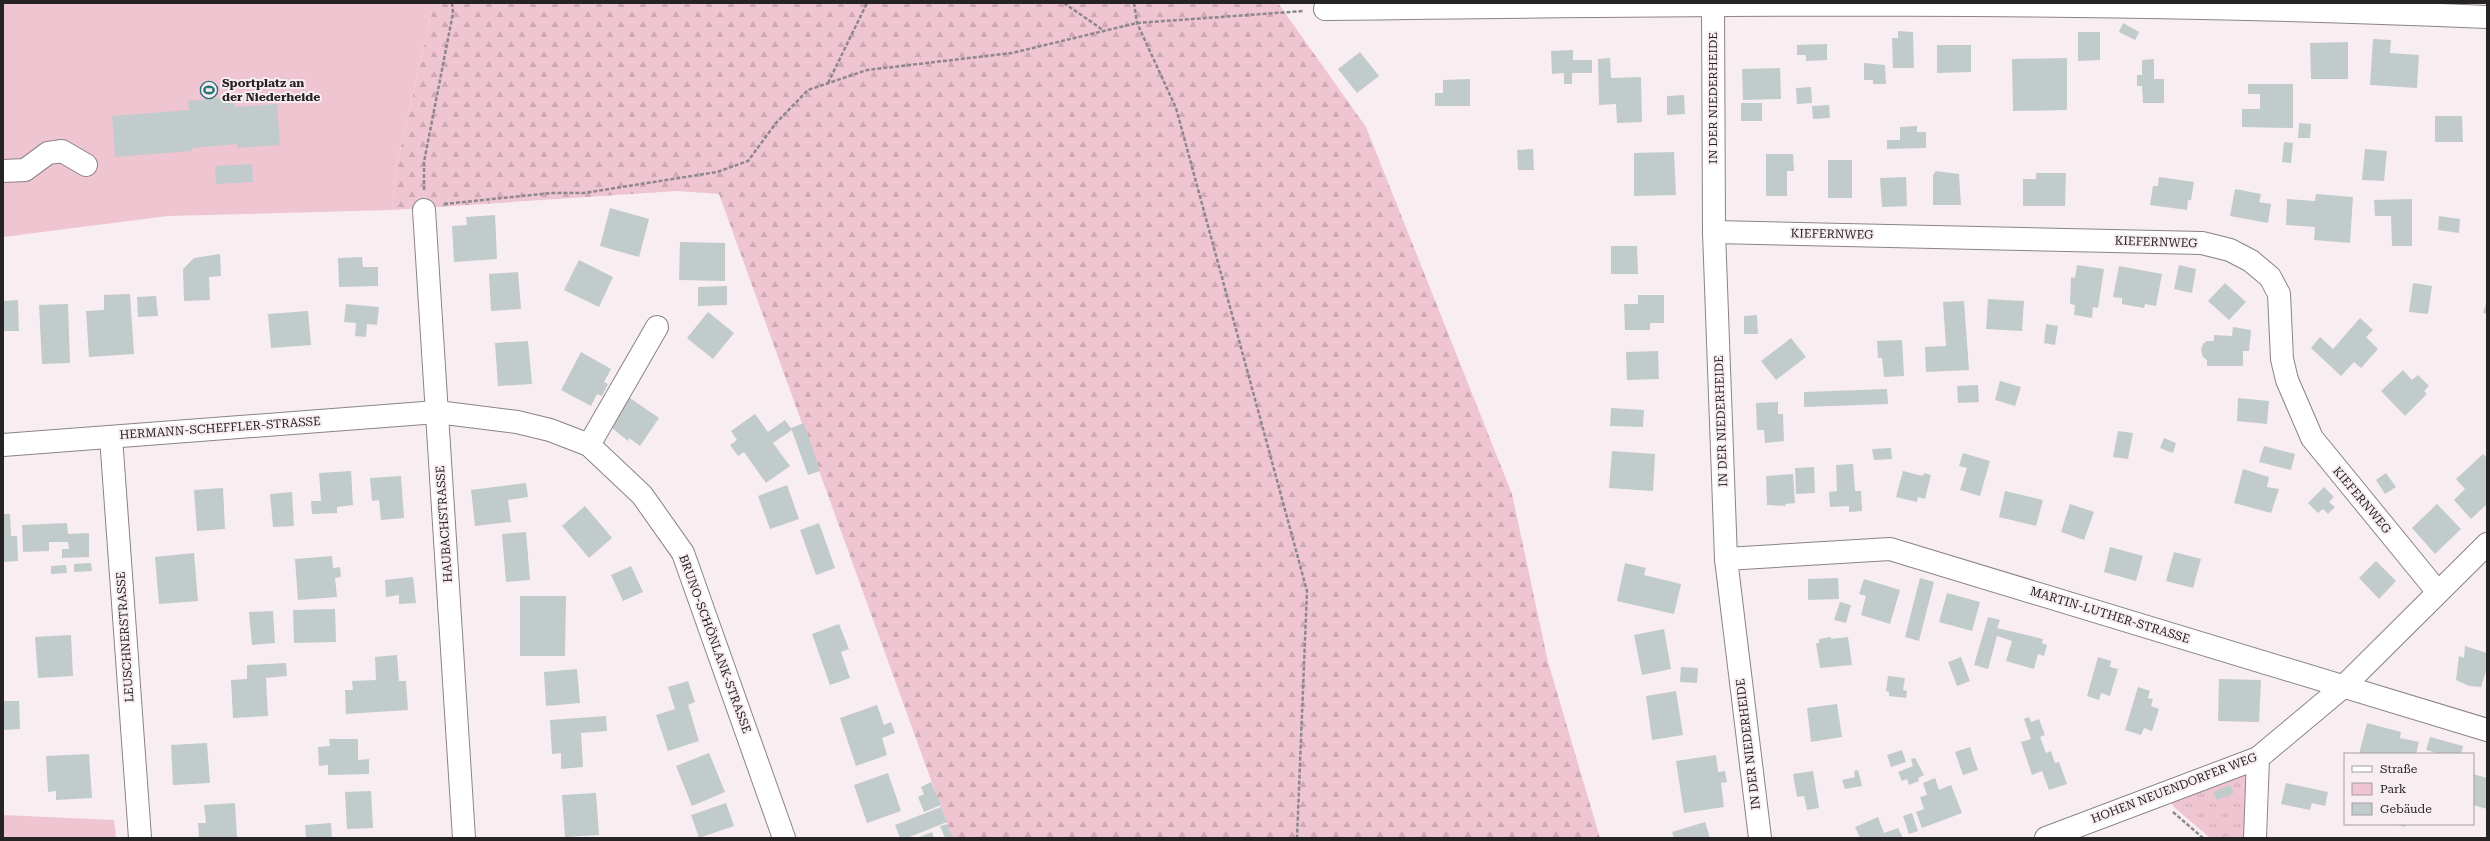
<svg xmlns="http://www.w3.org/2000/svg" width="2490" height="841" viewBox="0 0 2490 841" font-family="'Roboto Serif',serif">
<defs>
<pattern id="grass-tufts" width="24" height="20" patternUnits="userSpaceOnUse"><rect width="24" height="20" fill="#efc5d2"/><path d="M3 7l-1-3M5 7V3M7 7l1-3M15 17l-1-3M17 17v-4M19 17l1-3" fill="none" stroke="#cda9b4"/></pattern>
<pattern id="forest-firs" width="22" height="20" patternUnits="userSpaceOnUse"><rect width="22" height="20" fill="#efc5d2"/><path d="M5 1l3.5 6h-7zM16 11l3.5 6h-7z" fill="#cda9b4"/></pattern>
</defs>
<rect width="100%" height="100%" fill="#f8eef1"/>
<path fill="url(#grass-tufts)" d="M2250,767L2249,838H2210L2174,807L2167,797Z"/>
<path fill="url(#forest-firs)" d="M432,3H1278L1366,127L1512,494L1548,662L1600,838H952L719,194L677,191L392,210L396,168L432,11Z"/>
<g fill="#efc5d2">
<path d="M3,3H432V11L396,168L392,210L168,216L3,237Z"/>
<path d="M3,815L114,820L116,838H3Z"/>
</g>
<g fill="#c1cbcb">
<path d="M2123,23L2139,32L2135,40L2119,32Z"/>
<path d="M1898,31L1913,32L1914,68H1893L1892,38H1898Z"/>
<path d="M2078,32H2100V60L2078,61Z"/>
<path d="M2373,39L2391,40L2390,53L2419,55L2417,88L2370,85Z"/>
<path d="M2348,42V79H2311L2310,43Z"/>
<path d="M1827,44V60L1806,61V55H1797V45Z"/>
<path d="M1937,45H1971V72L1937,73Z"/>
<path d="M1573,50V60H1592V73H1572V84H1564V73L1552,74L1551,51Z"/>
<path d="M1360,52L1379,76L1357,93L1338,69Z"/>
<path d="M1610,58L1611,78L1641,77L1642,122L1617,123L1616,104L1599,105L1598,59Z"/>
<path d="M2067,58V110L2013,111L2012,59Z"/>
<path d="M2154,59V79H2164V103H2143L2142,86H2137V75H2142V60Z"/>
<path d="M1864,63L1885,65L1886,84H1873V80H1864Z"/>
<path d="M1780,68L1781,99L1743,100L1742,69Z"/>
<path d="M1470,79V106H1435V93H1443V80Z"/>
<path d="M2248,84H2293V128L2242,127V109H2260V94H2248Z"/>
<path d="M1811,87L1812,103L1797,104L1796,88Z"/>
<path d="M1684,95L1685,114L1667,115V96Z"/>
<path d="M234,97L235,107L277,104L280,145L237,148V144L192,148V151L115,157L112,116L189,110L188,101Z"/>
<rect x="1741" y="103" width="21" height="18"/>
<path d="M1829,105L1830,118L1813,119L1812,106Z"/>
<path d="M2435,116H2462L2463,142H2435Z"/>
<path d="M2299,123L2311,124L2310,138H2298Z"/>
<path d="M1917,126V132H1926V148L1887,149V140H1900V127Z"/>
<path d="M2284,142L2293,143L2291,163L2282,162Z"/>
<path d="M1533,149L1534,170H1518L1517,150Z"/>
<path d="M2365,149L2387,151L2384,181L2362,180Z"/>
<path d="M1674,152L1676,195L1634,196V153Z"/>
<path d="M1766,154H1793L1794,171H1787V196H1766Z"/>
<rect x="1828" y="160" width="24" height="38"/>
<path d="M252,164L253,182L216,184L215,166Z"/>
<path d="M1936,171L1959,174L1961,205H1933V175Z"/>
<path d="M2036,173H2066L2065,206H2023V179H2036Z"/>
<path d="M1906,177L1907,206L1882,207L1880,178Z"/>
<path d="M2159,177L2194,182L2191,200H2188L2187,210L2150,205L2153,186H2158Z"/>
<path d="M2235,189L2261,194L2259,202L2271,204L2268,223L2230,216Z"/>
<path d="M2316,194L2353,197L2350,243L2314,240L2315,227L2286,225L2287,199L2315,201Z"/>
<path d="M2412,199V246H2392L2391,216H2375L2374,200Z"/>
<path d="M610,208L649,219L639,257L600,246Z"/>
<path d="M495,215L497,259L454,262L452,226L467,225L466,217Z"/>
<path d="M2439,216L2460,219L2459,233L2438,230Z"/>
<path d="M680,242L725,243V281L679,280Z"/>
<path d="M1611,246H1637L1638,274H1611Z"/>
<path d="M220,254L221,276L209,277L210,300L184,301L183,269L194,258Z"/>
<path d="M362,257L363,267H378V286L339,287L338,258Z"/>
<path d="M579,260L613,277L599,307L564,290Z"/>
<path d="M2077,265L2104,269L2098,308L2093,307L2092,318L2074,315L2075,305L2070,304L2071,277L2075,278Z"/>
<path d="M2179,265L2196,269L2192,293L2174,289Z"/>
<path d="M2119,266L2162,274L2156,306L2145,304L2144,308L2122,304V298L2113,297Z"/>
<path d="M518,272L521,309L491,311L489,274Z"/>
<path d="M2225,283L2246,302L2229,320L2208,301Z"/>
<path d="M2413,283L2432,286L2428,314L2409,312Z"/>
<path d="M727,286V305L698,306V287Z"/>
<path d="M130,294L134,354L89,357L86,311L104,310V295Z"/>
<path d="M1638,295H1664V323H1650V330H1625L1624,304H1638Z"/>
<path d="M156,296L158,316L138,317L137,297Z"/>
<path d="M1988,299L2024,301L2022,331L1986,329Z"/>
<path d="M18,300L19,331H3V301Z"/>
<path d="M1964,301L1969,370L1926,372L1925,347L1946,346L1943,302Z"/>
<path d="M2487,301V314L2483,313Z"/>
<path d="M68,304L70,363L42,364L39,305Z"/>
<path d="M346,304L379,307L377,325L367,324L366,337L355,336L356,323L344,322Z"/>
<path d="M308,311L311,345L271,348L268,314Z"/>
<path d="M708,312L734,333L713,359L687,338Z"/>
<path d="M1757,315L1758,334H1744V316Z"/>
<path d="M2360,318L2373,330L2366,337L2378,349L2361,368L2354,362L2341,376L2311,348L2320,337L2333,349Z"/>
<path d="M2046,324L2058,326L2055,345L2044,343Z"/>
<path d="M2233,327L2251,330L2249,351H2243V366H2207V360L2203,357L2201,350L2203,344L2207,341H2214V335L2232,336Z"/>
<path d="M1791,338L1806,357L1776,380L1761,361Z"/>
<path d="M1902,340L1904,376L1884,377L1882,358H1878L1877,341Z"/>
<path d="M528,341L532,384L498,386L495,343Z"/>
<path d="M1658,351L1659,379L1627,380L1626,352Z"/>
<path d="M581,352L611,369L604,382L608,384L602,396L597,394L591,406L561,390Z"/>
<path d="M2403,370L2412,380L2418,375L2429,386L2424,391L2427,394L2405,416L2381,391Z"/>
<path d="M2000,381L2021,387L2015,406L1995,400Z"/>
<path d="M1978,385L1979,402L1958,403L1957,386Z"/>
<path d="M1887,389L1888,404L1804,407V392Z"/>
<path d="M627,396L659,418L640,446L629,438L628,441L607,424Z"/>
<path d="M2238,398L2269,401L2267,424L2237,421Z"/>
<path d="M1778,402V414H1783L1784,441L1765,443L1764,430H1757L1756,403Z"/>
<path d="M1611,408L1644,410L1643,427L1610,426Z"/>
<path d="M755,414L768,432L785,420L792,430L773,443L790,466L766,483L744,452L738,456L730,445L737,440L731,431Z"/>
<path d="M804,423L820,471L808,475L791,428Z"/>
<path d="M2118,431L2133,433L2128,459L2113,457Z"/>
<path d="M2164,438L2176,443L2173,453L2160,448Z"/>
<path d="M2264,446L2295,454L2291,470L2259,462Z"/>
<path d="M1891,448L1892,459L1874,460L1872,449Z"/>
<path d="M1612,451L1655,454L1653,491L1609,488Z"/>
<path d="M1963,453L1990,461L1980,496L1960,490L1967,468L1959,466Z"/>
<path d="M2483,454L2487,458V504L2471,519L2454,500L2465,489L2456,479Z"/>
<path d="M1853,464L1855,491H1861L1862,511L1849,512V506L1830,507L1829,492L1837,491L1836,465Z"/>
<path d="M1814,467L1815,493L1796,494L1795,468Z"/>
<path d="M2243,469L2269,477L2267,487L2279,489L2271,513L2234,503Z"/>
<path d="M351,471L353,505L337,507V513L312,514L311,501H321L319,473Z"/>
<path d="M1903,471L1923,476L1924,473L1931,475L1925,499L1918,497L1917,502L1896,497Z"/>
<path d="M2386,473L2396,487L2385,494L2376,480Z"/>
<path d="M1793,474L1795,503L1785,504L1786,506L1767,505L1766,476Z"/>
<path d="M401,476L404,518L381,520L379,500L372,501L370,478Z"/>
<path d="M526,483L528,497L508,500L511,522L475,526L471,490Z"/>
<path d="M787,485L799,519L770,529L758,496Z"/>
<path d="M2324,487L2334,497L2329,502L2335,507L2328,514L2323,509L2318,513L2308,503Z"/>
<path d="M223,488L225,529L197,531L194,490Z"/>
<path d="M2005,491L2043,500L2036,526L1999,517Z"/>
<path d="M292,492L294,526L273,527L270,494Z"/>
<path d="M2070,504L2094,512L2084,540L2061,532Z"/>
<path d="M2437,504L2461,529L2435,554L2412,528Z"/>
<path d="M585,506L612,538L589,558L562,526Z"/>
<path d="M3,514H10L11,536H17L18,561L3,562Z"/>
<path d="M67,523L68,534L89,533V557L62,558V549H69L68,542H49V551L23,552L22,525Z"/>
<path d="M819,523L835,568L816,575L800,530Z"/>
<path d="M526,532L530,580L506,582L502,534Z"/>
<path d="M2110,547L2143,556L2136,581L2104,572Z"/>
<path d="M2174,552L2201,559L2193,588L2166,581Z"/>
<path d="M194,553L198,601L159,604L155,557Z"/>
<path d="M332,556L333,568L340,567L341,577L335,578L337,597L298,600L295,559Z"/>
<path d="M2376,561L2396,581L2379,599L2359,578Z"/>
<path d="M91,563L92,571L74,572V564Z"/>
<path d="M1625,563L1646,568L1644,575L1681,584L1674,614L1617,601Z"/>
<path d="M66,565L67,573L51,574V566Z"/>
<path d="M631,566L643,592L623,601L611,575Z"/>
<path d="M413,577L416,603L399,604V595L386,597L385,580Z"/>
<path d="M1838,578L1839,599L1808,600V579Z"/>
<path d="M1920,578L1934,582L1919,641L1905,637Z"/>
<path d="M1864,579L1900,590L1890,624L1861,615L1866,596L1859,594Z"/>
<path d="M1947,593L1980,602L1972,631L1939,622Z"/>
<path d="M520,596H566L565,656H520Z"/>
<path d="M1840,602L1851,605L1846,623L1834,620Z"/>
<path d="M335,609L336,642L294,643L293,610Z"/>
<path d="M273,611L275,643L252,645L249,612Z"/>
<path d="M1988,617L2000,620L1997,628L2043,639L2042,643L2047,645L2044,656L2038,654L2034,669L2006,661L2012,641L1997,636L1988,669L1974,665Z"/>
<path d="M839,624L849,649L841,652L850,678L830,685L812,634Z"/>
<path d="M1664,629L1671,669L1642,675L1634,635Z"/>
<path d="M71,635L73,676L38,678L35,637Z"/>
<path d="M1831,637V639L1848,637L1852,665L1820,668L1816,643H1819V639Z"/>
<path d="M2465,646L2487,653V668L2481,687L2469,686L2456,680L2459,656L2464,658Z"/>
<path d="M397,655L399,681H406L408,710L346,714L345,690H353L352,681L376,680L375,657Z"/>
<path d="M1961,657L1970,681L1957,686L1948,662Z"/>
<path d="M2098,657L2111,661L2110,667L2118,669L2110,696L2101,693L2099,700L2087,696Z"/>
<path d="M286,663L287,676L266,678L268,716L233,718L231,680L247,679V665Z"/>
<path d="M1681,667L1698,668L1697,683L1680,682Z"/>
<path d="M577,669L580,703L546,706L544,672Z"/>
<path d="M1888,676L1905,678L1903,690L1907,691L1906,698L1889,696V692L1886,691Z"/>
<path d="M2219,679L2261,680L2259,722L2218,721Z"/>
<path d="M688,681L695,702L688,705L699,741L668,751L656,715L675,709L668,687Z"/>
<path d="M2138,687L2150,691L2148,698L2153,699L2151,706L2159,709L2152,731L2144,728L2141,735L2125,730Z"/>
<path d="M1676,691L1683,735L1652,740L1646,696Z"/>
<path d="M3,701H19L20,729L3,730Z"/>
<path d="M1837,704L1842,737L1811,742L1807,708Z"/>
<path d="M877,705L884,725L891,722L895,733L882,738L887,755L856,766L840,718Z"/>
<path d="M606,716L607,731L581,733L583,767L561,769V753L552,754L550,720Z"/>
<path d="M2029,717L2031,722L2039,719L2045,735L2040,737L2046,753L2051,751L2055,763L2059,762L2067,784L2049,790L2042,771L2032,775L2021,742L2031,739L2024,719Z"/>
<path d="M2367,723L2401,732L2400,738L2419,742L2416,754H2359Z"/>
<path d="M2430,737L2463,746L2461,754H2441L2426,750Z"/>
<path d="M329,739H358V760L369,759V774L328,775V765L319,766L318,747L330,746Z"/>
<path d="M207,743L210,783L173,785L171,745Z"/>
<path d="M1970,747L1978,770L1963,775L1955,752Z"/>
<path d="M1902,750L1906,762L1891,767L1887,755Z"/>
<path d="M709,753L725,792L692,806L676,766Z"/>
<path d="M89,754L92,798L56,800V791L48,792L46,756Z"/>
<path d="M1716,755L1718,772L1725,771L1727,782L1721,783L1724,807L1684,813L1676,761Z"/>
<path d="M1915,758L1924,775L1918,778L1919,781L1909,785L1907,779L1902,781L1898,772L1913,766L1911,759Z"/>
<path d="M1858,770L1862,786L1845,789L1842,780L1855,777L1854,771Z"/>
<path d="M1813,771L1819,808L1807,810L1804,796L1797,797L1793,774Z"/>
<path d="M888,773L901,811L867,823L854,785Z"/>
<path d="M2473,774L2487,778V809L2473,805Z"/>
<path d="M1935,778L1939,790L1951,785L1962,813L1922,828L1916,812L1924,809L1920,797L1927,795L1923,783Z"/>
<path d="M931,782L941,805L924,812L918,797L924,794L921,787Z"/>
<path d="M2286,783L2328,792L2325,806L2312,803L2310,810L2281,804Z"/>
<path d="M2230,785L2234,793L2217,800L2213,792Z"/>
<path d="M371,791L373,828L347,829L345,792Z"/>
<path d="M596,793L599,835L565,837L562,795Z"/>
<path d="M235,803L237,838H199L198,823H206L204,805Z"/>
<path d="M726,803L734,826L699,838L691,815Z"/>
<path d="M941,807L947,822L907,838H900L895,825Z"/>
<path d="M1912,813L1918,831L1909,834L1903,816Z"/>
<path d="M1878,817L1884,833L1898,828L1903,838H1860L1855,827Z"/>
<path d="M1705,822L1710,838H1674L1672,832Z"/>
<path d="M331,823L332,838H306L305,825Z"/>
<path d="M947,824L953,838H945L940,826Z"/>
<path d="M2395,824H2405V827Z"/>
<path d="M932,832L934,838H917Z"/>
</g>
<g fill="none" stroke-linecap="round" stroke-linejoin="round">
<defs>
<g id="minor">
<path d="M1713,3L1714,232L1726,559L1760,838"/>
<path d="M1325,9C1712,4 2100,0 2487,17"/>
<path d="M3,171L25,170L48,153L62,151L86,165"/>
<path d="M424,210L464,838"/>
<path d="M1714,232L2202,243L2230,250L2251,261L2270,277L2279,294L2282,359L2287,380L2312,438L2437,591"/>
<path d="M111,437L140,838"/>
<path d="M3,445L437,412L517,422L550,430L589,445L642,495L683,553L784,838"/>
<path d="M589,445L657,327"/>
<path d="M1726,559L1890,549L2487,730"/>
<path d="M2046,838L2258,758L2344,686L2487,544"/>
<path d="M2255,838L2258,758"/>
</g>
</defs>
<use href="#minor" stroke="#8b8385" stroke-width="24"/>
<g stroke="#8e888a" stroke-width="2.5" stroke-dasharray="4 2" stroke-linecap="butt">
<path d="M1064,3L1103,30"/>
<path d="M1134,3L1137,23L1176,108L1307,591L1297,838"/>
<path d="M828,83L867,3"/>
<path d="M424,190V162L453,13L452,3"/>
<path d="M444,204L551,193H584L717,172L748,161L776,123L808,90L867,70L1012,53L1137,23L1304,11"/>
<path d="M2173,812L2203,838"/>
</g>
<use href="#minor" stroke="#fff" stroke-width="22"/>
</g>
<defs>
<symbol id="stadium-ring" viewBox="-11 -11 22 22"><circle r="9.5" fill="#f8eef1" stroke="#287377" stroke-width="1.5"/><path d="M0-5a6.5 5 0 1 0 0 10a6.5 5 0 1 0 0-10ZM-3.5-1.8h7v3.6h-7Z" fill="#287377"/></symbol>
</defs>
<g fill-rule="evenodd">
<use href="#stadium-ring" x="199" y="80" width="20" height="20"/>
</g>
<g text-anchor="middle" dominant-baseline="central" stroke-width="4" stroke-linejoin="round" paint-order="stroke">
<g font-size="12" font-weight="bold" fill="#262324" stroke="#f8eef1" text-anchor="start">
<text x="222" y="83">Sportplatz an<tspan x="222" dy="14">der Niederheide</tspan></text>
</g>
<g font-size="12" fill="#262324" stroke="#f8eef1">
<text transform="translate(1713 98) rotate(-90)">IN DER NIEDERHEIDE</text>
<text transform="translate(1832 234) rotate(1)">KIEFERNWEG</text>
<text transform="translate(2156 242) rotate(2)">KIEFERNWEG</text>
<text transform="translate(1721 421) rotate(-92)">IN DER NIEDERHEIDE</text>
<text transform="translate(220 428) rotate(-4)">HERMANN-SCHEFFLER-STRASSE</text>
<text transform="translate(2362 500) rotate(50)">KIEFERNWEG</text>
<text transform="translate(444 524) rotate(-94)">HAUBACHSTRASSE</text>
<text transform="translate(2110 615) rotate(17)">MARTIN-LUTHER-STRASSE</text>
<text transform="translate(125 637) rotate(-94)">LEUSCHNERSTRASSE</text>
<text transform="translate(715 644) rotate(70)">BRUNO-SCHÖNLANK-STRASSE</text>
<text transform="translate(1748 744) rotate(-97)">IN DER NIEDERHEIDE</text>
<text transform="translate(2174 788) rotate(-21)">HOHEN NEUENDORFER WEG</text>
</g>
</g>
<rect width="2490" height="841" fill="none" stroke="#262324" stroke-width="8"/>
<rect x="2344" y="753" width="130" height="72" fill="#f8eef1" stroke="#a49d9f"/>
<rect x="2352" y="766" width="20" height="6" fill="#ffffff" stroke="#a49d9f"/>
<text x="2380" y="773" font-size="12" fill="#262324">Straße</text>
<rect x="2352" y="783" width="20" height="12" fill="#efc5d2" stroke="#a49d9f"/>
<text x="2380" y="793" font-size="12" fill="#262324">Park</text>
<rect x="2352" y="803" width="20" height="12" fill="#c1cbcb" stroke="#a49d9f"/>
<text x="2380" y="813" font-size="12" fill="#262324">Gebäude</text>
</svg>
